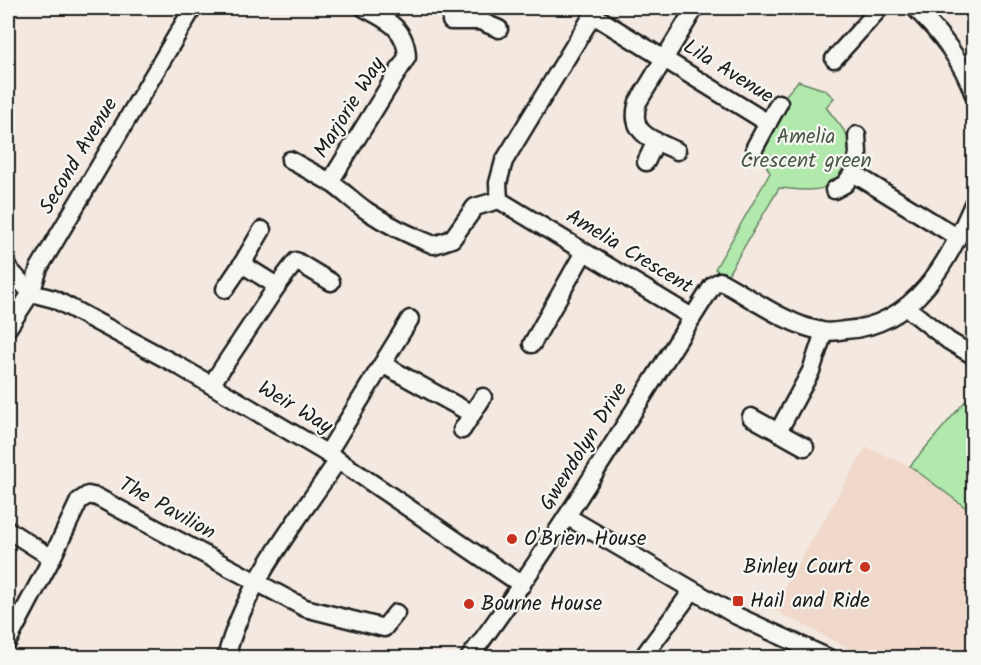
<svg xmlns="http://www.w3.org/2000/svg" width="981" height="665" viewBox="0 0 981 665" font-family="Kalam,sans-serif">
<rect width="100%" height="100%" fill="#f3e9e0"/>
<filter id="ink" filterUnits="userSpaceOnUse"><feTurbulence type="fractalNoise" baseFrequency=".0167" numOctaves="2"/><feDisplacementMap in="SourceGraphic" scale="12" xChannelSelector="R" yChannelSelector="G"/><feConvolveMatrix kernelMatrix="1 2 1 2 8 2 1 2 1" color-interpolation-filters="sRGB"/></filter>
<g filter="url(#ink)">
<path fill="#f0d9cb" d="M866,447L910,466L973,513V651L964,657H865L772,609Z"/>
<g fill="#b1e9ac" stroke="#668264" stroke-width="1.5">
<path d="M798,81L825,90L834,98L826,107C833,117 844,128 848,138C852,147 848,158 844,166C830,197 808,190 779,188L727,276L715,269L770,173L762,157L779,103Z"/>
<path d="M973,392V513L910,466Z"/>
</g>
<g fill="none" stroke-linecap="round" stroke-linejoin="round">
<defs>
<g id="street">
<path d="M364,8C387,20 406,28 407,57L330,182C343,191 354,202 367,211C388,225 411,236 434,245L452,239L475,207L499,200"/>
<path d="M482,8L480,21L499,29"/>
<path d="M597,8L504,161L498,183L499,200L692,317"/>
<path d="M915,8C940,33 962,60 974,95"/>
<path d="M593,15L768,123L779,103"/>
<path d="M451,21H480"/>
<path d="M834,59L880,8"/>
<path d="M857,135L858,154L853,173L957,237"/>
<path d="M755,147L768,123"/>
<path d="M677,151C652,139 628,134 638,102L695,8"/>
<path d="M290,160L330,182"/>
<path d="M646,162L656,141"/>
<path d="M834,190L845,184L853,173"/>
<path d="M262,230L242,264L277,286L296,261L331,282"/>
<path d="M8,268L31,293"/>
<path d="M225,289L242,264"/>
<path d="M31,293L54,299L179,366L338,460L522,585"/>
<path d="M906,307L949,341L974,356"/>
<path d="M8,328L31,293L39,268L193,8"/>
<path d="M532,344L584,252"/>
<path d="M384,365L472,414"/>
<path d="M211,385L277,286"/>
<path d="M751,417L778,432"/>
<path d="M462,430L483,397"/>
<path d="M805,447L778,432L811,371L824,332"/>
<path d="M327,454L410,319"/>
<path d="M568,517L737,616L829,658"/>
<path d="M8,530L52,558L79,501L88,495L97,497L305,608L384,628L396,613"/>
<path d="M8,641L52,558"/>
<path d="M226,658C244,584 297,522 338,460"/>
<path d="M469,658C558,538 633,410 713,285L720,281C750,297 789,326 822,331C829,333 838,331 845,330C916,326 949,260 974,202"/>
<path d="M642,658L692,591"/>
</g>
</defs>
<use href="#street" stroke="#1c1c1c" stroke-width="21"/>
<use href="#street" stroke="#f6f6f2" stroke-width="16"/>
</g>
</g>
<g fill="#c8321e" stroke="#f6f6f2" stroke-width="2">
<circle cx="512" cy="539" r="6"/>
<circle cx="865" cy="567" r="6"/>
<rect x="732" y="595" width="12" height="12" rx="3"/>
<circle cx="469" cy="604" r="6"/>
</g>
<g text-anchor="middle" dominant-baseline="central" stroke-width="4.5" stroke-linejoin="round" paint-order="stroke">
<g font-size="21" fill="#1c1c1c" stroke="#f6f6f2">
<text transform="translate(728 72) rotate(32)">Lila Avenue</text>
<text transform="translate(350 108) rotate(-58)">Marjorie Way</text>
<text transform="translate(79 156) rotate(-59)">Second Avenue</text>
<text transform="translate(629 252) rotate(31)">Amelia Crescent</text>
<text transform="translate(295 408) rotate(31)">Weir Way</text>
<text transform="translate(584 447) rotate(-58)">Gwendolyn Drive</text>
<text transform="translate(167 509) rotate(29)">The Pavilion</text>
</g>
<g font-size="21" fill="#495a47" stroke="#f6f6f2">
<text x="806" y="137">Amelia<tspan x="806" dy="24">Crescent green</tspan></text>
</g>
<g font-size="21" fill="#1c1c1c" stroke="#f6f6f2" text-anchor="start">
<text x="524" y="539">O'Brien House</text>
<text x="853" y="567" text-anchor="end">Binley Court</text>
<text x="750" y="601">Hail and Ride</text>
<text x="481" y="604">Bourne House</text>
</g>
</g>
<rect width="981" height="665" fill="none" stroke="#f6f6f2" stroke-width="30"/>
<rect x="15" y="15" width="951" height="635" fill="none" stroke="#1c1c1c" stroke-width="2" filter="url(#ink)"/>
</svg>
